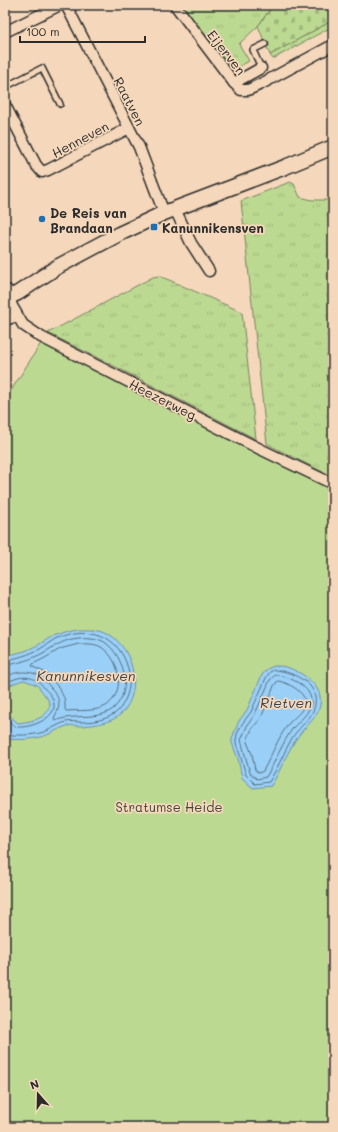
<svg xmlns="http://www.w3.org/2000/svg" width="338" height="1132" viewBox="0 0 338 1132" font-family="Mali,sans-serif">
<defs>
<pattern id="grass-tufts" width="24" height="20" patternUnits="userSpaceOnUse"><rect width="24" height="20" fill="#bcd991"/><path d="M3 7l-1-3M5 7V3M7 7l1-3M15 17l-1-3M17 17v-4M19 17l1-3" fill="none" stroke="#a2ba7d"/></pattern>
<pattern id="cemetery-stones" width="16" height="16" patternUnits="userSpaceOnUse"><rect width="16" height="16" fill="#bcd991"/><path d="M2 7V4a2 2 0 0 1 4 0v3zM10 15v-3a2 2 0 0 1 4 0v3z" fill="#a2ba7d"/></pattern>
</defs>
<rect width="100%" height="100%" fill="#f5d8bb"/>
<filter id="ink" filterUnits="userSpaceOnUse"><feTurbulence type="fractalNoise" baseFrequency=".025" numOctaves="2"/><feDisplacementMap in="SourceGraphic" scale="8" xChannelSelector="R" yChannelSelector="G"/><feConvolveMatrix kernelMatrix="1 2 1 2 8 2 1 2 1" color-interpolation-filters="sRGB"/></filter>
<g filter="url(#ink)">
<g fill="url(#grass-tufts)" stroke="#74825e">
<path d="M182,5H273L258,26L239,44L249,61L231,71Z"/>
<path d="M333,20V26L273,59L270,55Z"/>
<path d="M290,182L294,184L300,197L312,200H333V477L267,444L241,201Z"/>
<path d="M159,276L169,280L242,312L256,439L124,371L48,333L153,277Z"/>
</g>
<path fill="url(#cemetery-stones)" stroke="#74825e" d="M273,5H333V20L270,55L258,26Z"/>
<path fill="#bcd991" stroke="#74825e" d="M43,340L333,485V1127H5V400Z"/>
<g fill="#9ad0f8" stroke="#6e8ea6">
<path d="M78,629C87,629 97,628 105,632C133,645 144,690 122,713C112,723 95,725 82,726C77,726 72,725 67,726C60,728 54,732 47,735C34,740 19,740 5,739V715L10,716L18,723C31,721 47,720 50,704L47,698L37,685L27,681L23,680L12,684L5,690V656L25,651L38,645L53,636L67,631Z"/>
<path d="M274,666C278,666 282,666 286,667C302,672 324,686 320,705C318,715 310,723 303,730C289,746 282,768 271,786L253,788L242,778L238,759L232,743V739L234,733L239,721L247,710L262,675L267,669Z"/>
</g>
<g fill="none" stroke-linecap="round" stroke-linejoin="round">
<g stroke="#576d7d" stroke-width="1">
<path d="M79,644C86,644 94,643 101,647C117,657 123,680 115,696C113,700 110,703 106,706C95,712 79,710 66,711L65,709V700L59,688L46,673L33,667L32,665L33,664L45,658L60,649Z"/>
<path d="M5,660C16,659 30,654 40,649C45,646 50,642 55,639C66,634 79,631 91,633C121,636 138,674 125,700C122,706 119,711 114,714C105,720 92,722 81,722C76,722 71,721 66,722C58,724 52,729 44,732C31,736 18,735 5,735"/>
<path d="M5,665C17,664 32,659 43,653C55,646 65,639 79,638C87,637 99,638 106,643C124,657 133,690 114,708C100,721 73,713 55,721L54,718C56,714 59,709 59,704C59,698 55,692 51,688C48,685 46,681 43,678C32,670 15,670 5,678"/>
<path d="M275,670C287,671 296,675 306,682C311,686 314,691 315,697C318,715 300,725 292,738C284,752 278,768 269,782L255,784L246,775L241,758L236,743V740L237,734L242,724L251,712L266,678L270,672Z"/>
<path d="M276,675C289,676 313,687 311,703C310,713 299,721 293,728C282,743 276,761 266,777L257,779L250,773L241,740L247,726L255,714L270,680L273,677Z"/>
<path d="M278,681C287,682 306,692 305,703C304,710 295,717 290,722C278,737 272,755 263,771L259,773L255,770L252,754L247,742L248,738L252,729L261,718L269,699L274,686Z"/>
<path d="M5,684C15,677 28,674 39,682C41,683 43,687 45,689C49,693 54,698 54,705C55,719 30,728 18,727C12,726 10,721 5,719"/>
</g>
<defs>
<g id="lane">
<path d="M261,68L253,50L265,44"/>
<path d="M5,87L42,68L60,104"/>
</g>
<g id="street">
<path d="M66,5L139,147L164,213"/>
<path d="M175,5L234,83L241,90H248L263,83L333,45"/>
<path d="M5,32L60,5"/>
<path d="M234,83L261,68"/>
<path d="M5,105L36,165L42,172L48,170L129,128"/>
<path d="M175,209L191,243L209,271"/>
<path d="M7,290L12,306L23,325L41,337L260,449L333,484"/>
<path d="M5,320L17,316"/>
</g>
<path id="secondary" d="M5,299L18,293L57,267L119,234L164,213L285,167L333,147"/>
</defs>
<use href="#lane" stroke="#2b2b2b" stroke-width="8"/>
<use href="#street" stroke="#2b2b2b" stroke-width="13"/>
<use href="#secondary" stroke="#2b2b2b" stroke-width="17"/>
<use href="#lane" stroke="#f5d8bb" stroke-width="5"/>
<use href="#street" stroke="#f5d8bb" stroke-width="10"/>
<use href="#secondary" stroke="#f5d8bb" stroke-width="14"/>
</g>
</g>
<g fill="#1f6fb2" stroke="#f5d8bb" stroke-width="1.5">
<circle cx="42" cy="219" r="4"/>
<rect x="150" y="223" width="8" height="8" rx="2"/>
</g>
<g text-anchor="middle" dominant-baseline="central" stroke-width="3.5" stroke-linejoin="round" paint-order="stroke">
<g font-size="13" fill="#2b2b2b" stroke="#f5d8bb">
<text transform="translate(227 52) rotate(52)">Eijerven</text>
<text transform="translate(130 101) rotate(63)">Raatven</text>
<text transform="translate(80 139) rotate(-28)">Henneven</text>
<text transform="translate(163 399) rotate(27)">Heezerweg</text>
</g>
<g font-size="13" font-weight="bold" fill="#2b2b2b" stroke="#f5d8bb" text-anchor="start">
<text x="50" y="212">De Reis van<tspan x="50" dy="15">Brandaan</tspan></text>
<text x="162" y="227">Kanunnikensven</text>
</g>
<g font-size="13" fill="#41453a" stroke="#f5d8bb">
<text x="169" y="806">Stratumse Heide</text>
</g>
<g font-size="14" font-style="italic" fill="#3c444a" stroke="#f5d8bb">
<text x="86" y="675">Kanunnikesven</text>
<text x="286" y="702">Rietven</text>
</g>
</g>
<rect width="338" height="1132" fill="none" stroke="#f5d8bb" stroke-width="20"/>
<rect x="10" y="10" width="318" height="1112" fill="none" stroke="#2b2b2b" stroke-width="1.5" filter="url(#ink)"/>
<g transform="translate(38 1094) rotate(340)" stroke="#f5d8bb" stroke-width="3" paint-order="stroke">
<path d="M0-3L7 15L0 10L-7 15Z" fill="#2b2b2b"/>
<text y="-6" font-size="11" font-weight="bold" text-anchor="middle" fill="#2b2b2b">N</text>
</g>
<path d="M20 36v6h125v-6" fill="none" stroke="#2b2b2b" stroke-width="2"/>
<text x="26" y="36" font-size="12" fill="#2b2b2b" stroke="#f5d8bb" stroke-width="3" paint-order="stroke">100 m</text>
</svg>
